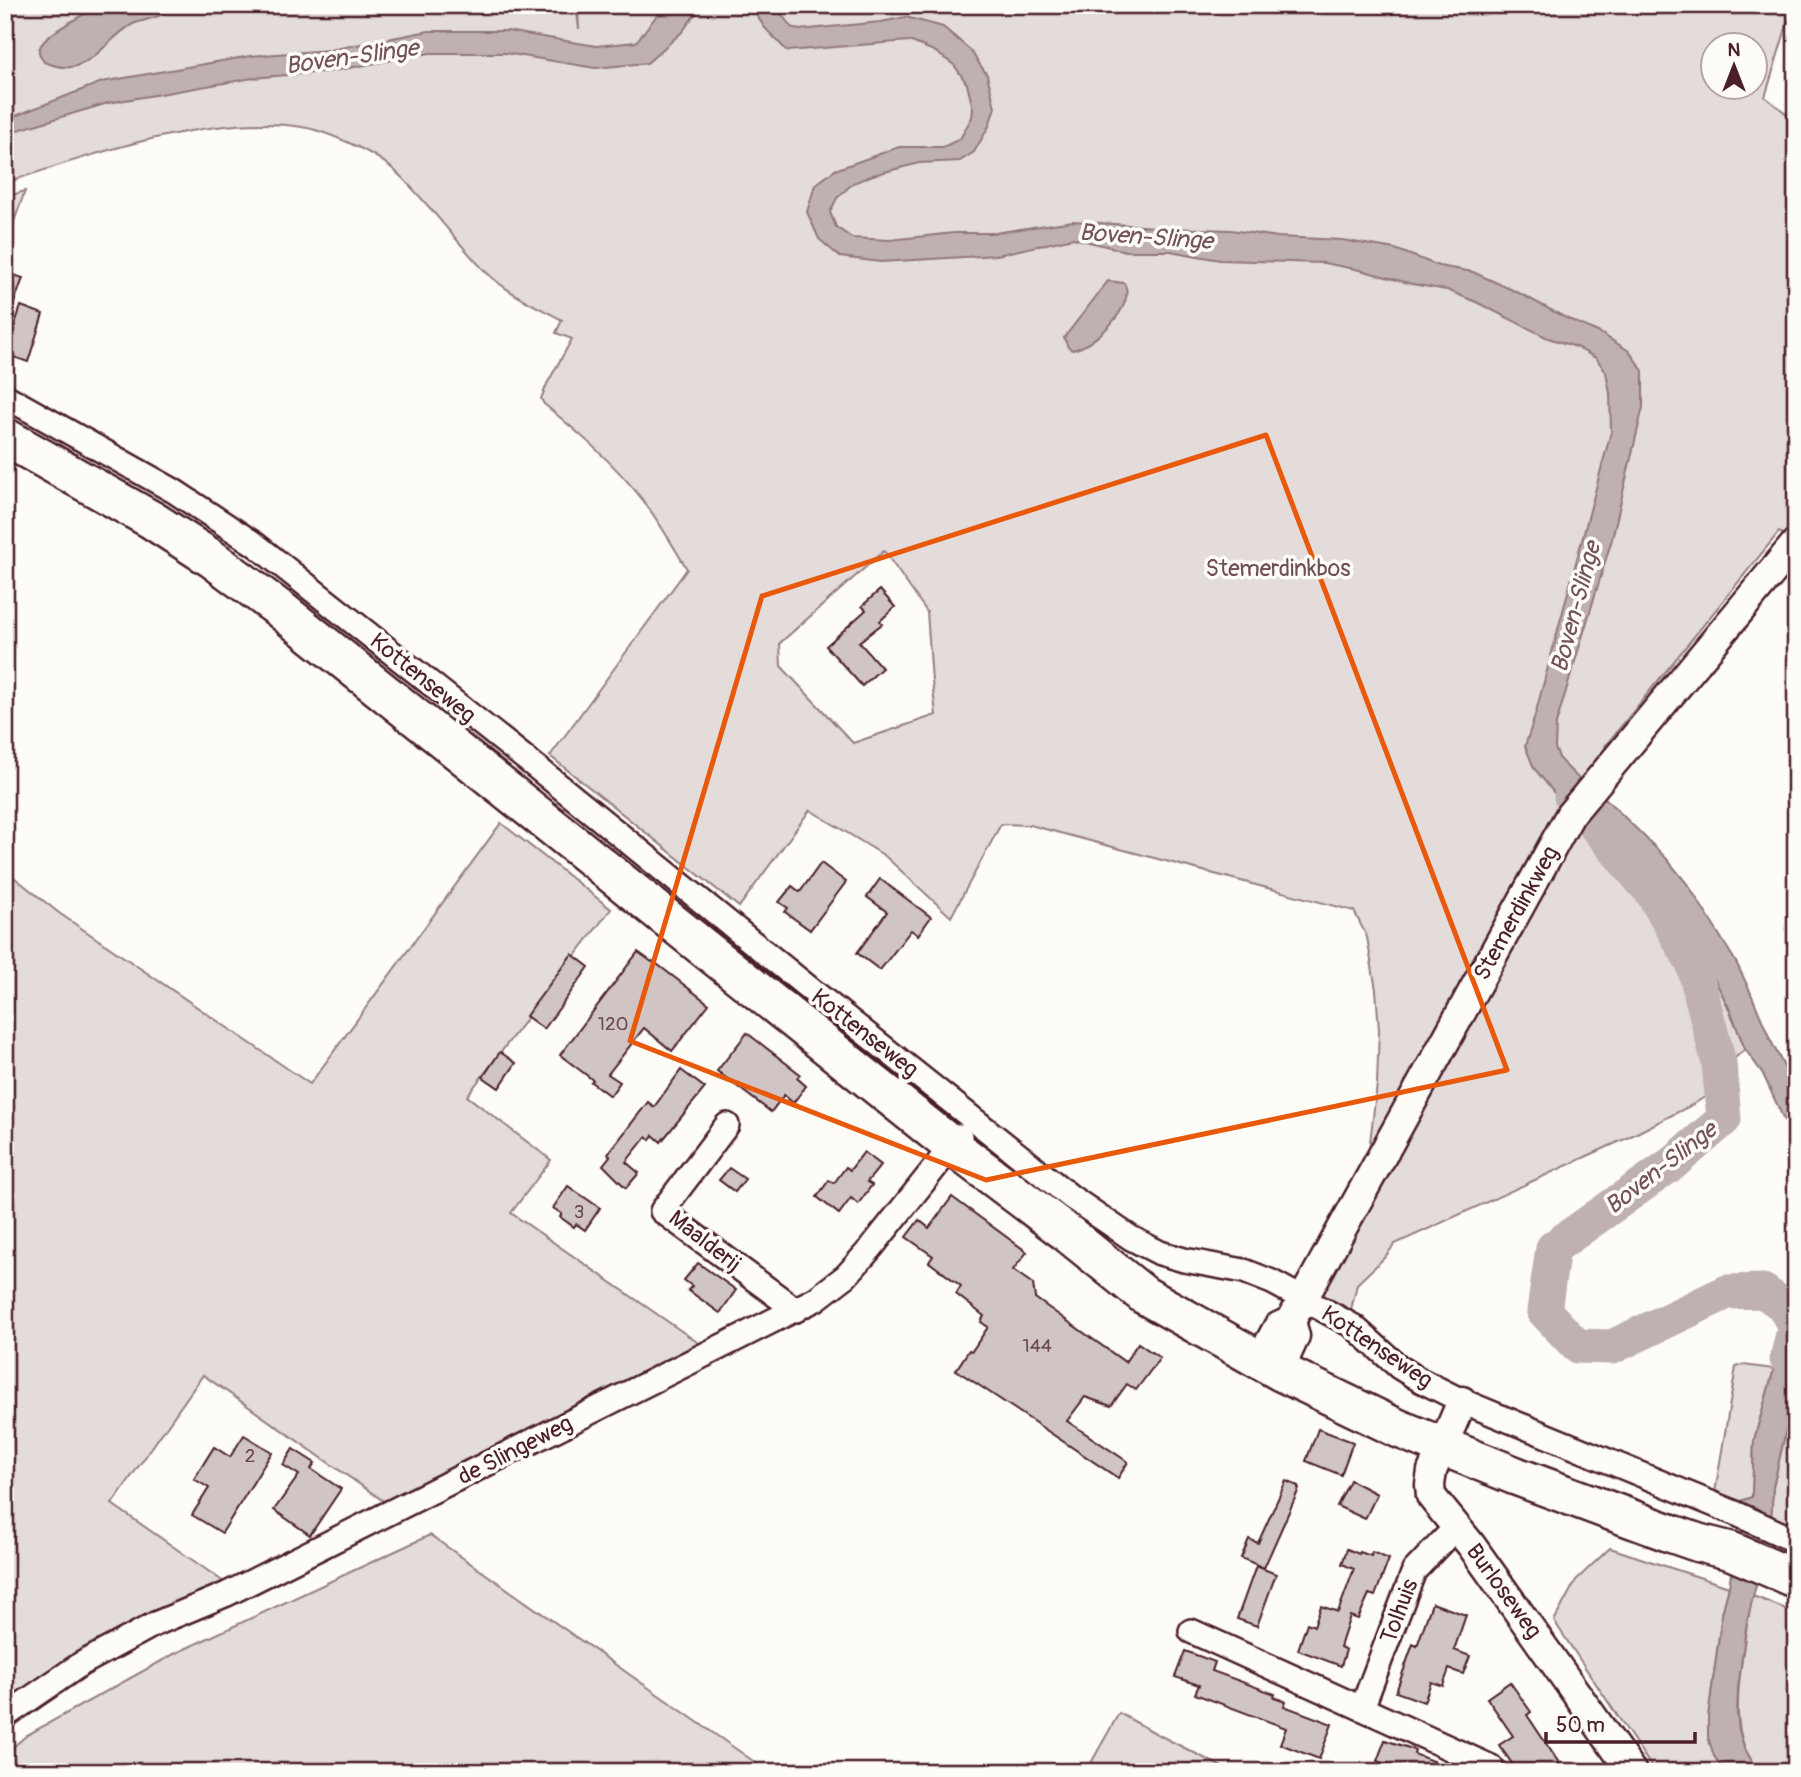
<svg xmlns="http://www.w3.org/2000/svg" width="1801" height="1777" viewBox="0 0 1801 1777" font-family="Pangolin,sans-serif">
<rect width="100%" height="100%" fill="#fdfcf7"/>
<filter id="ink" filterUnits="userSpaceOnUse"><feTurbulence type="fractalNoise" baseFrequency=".0143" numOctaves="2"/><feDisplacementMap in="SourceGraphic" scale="14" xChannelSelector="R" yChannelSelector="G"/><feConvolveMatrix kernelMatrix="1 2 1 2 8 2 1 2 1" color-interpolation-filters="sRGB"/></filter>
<g filter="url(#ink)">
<g fill="#e3dcda" stroke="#967e82" stroke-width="2" fill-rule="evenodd">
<path d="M5,5H576L579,29L578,5H1796V12L1788,22L1765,97L1796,121V528L1788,537L1779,532L1605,746L1609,763L1586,786L1574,776L1569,805L1368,1159L1377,1084L1379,1030L1376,990L1367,937L1354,911L1030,825L1001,824L951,917L885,856L810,810L739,907L550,756L687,569C673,546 659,521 642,499C614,463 579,433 544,404L541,399L547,384L572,339L556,333L562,320C536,306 507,293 486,272C453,239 427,200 393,169C379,157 363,149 347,142C333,136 317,129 302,127C213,112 90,155 5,183ZM1714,46H1756V88H1714ZM884,551L927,612L932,681L936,715L853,743L781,666L780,643Z"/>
<path d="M25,191L5,247V197Z"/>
<path d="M1583,817C1602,833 1623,849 1640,867C1689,919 1720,983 1745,1049L1715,1076L1716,1090L1692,1105L1627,1138L1395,1244L1384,1258L1357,1284L1351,1310L1321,1294L1561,847L1582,829L1576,826Z"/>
<path d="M501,823L611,909L467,1096L551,1160L511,1213L703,1346L385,1502L203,1375L112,1504L224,1582L165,1612L5,1704V870L59,913L310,1084Z"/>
<path d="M1743,1365L1774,1369L1754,1440L1752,1497L1741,1501L1715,1492L1736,1367Z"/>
<path d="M1796,1386V1528L1771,1517L1773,1487Z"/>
<path d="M430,1535L769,1772H5V1754L27,1735L174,1654Z"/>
<path d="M1610,1548L1729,1587L1722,1614L1708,1717L1714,1756L1725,1772H1655L1554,1621L1576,1580Z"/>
<path d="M1753,1596L1781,1607L1796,1614V1772H1758C1734,1740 1736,1704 1741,1667C1744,1643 1747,1620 1753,1596Z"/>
<path d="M1119,1713L1157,1734L1232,1772H1086Z"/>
</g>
<g fill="#c0b1b1" stroke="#91777b" stroke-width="2">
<path d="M101,5H171C165,19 146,18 133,24C112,35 100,58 76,66C66,69 54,66 44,62C43,60 39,55 39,52C37,37 88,12 101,5Z"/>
<path d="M665,5H699L696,13L682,32L647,63L595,68L505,53H430L333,71L253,78L108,103L5,134V120L102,82L250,56L330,50L429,31H507L596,46L636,42Z"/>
<path d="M751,5H775L791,27L799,30L881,22L906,17L943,27L970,50L987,75L995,107L989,126L974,152L960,161L919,163L873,175L853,183L837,198L830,212L836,227L852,238L889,240L954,233H994L1073,221L1170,228L1231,230L1278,237L1342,240L1395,249L1439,266L1473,272L1519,293L1564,317L1600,333L1629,351L1643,371V407L1612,539L1556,724L1555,748L1560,760L1595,795L1605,798L1666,858L1689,886L1736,962L1749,989L1770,1039L1796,1090V1169L1790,1133L1763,1074L1745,1049L1731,1012L1696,942L1672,904L1639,865L1583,817L1555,794L1534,768L1525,746L1534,719L1611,432L1610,393L1606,372L1596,358L1576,347L1548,338L1476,302L1447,290L1412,284L1360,270L1324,263L1220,260L1170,251H1126L1073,238L997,255L881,262L840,257L819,239L807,212L815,185L835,170L899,147H943L960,139L972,117L973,109L967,84L954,65L934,51L909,41L787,51L764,27Z"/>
<path d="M1108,281L1124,283C1138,305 1093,347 1072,350L1068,347L1064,338Z"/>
<path d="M1796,1274V1386L1773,1487L1770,1541L1753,1596L1746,1627L1738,1688L1737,1713L1739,1730L1744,1747L1758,1772H1725L1714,1756L1708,1737V1717L1722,1614L1729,1587L1741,1501L1752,1497L1754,1440L1792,1305Z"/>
</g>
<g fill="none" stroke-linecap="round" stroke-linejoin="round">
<path stroke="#c0b1b1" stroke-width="35" d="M1571,797L1653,894L1693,963L1719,1063L1724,1119L1673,1163L1553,1248L1544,1311L1577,1346L1612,1347L1727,1292L1763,1291L1783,1305L1795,1326L1787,1359"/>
</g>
<g fill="#d0c5c4" stroke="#4a1f2b" stroke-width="2">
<path d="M5,272L23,278L7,322H5Z"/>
<path d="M21,306L43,314L28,362L5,354Z"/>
<path d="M880,590L895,607L880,621L882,624L859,642L882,668L862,686L826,646L866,610L862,606Z"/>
<path d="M821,863L846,882L810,930L785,912L788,908L779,902L792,886L800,892Z"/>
<path d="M880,879L931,917L918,935L911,930L880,970L857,953L887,912L867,897Z"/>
<path d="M638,952L652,962L653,961L709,1004L672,1051L644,1028L608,1074L620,1082L610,1096L591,1082L593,1080L560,1055Z"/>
<path d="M572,954L589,967L544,1029L526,1016Z"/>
<path d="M747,1033L800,1074L797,1078L806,1086L793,1103L784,1095L771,1112L717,1071Z"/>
<path d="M500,1052L516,1063L499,1088L483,1077Z"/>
<path d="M681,1070L705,1088L661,1142L653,1135L650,1140L646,1137L626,1162L639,1173L626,1188L603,1165L610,1156L608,1154L648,1102L654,1107Z"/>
<path d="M864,1152L881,1165L867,1182L872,1185L858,1204L851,1198L839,1214L817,1197L829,1180L834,1183L846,1167L850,1170Z"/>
<path d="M729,1168L745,1179L735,1192L719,1180Z"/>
<path d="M568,1186L600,1208L585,1230L576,1224L574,1227L560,1217L562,1214L553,1208Z"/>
<path d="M952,1197L1027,1252L1013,1270L1033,1284L1035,1298L1125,1362L1138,1343L1160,1358L1136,1390L1127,1384L1111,1406L1085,1397L1067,1421L1128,1462L1118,1478L956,1370L969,1350L972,1351L988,1327L981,1322L984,1316L956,1294L961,1286L929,1262L933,1256L906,1237L919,1220L929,1228Z"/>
<path d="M698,1263L736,1290L720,1313L688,1290L692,1286L684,1280Z"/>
<path d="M1318,1429L1353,1442L1341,1475L1306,1461Z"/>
<path d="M244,1435L272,1452L222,1533L192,1515L209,1488L194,1479L214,1447L230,1457Z"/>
<path d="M293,1449L315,1463L311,1469L341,1489L310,1535L274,1510L299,1475L283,1465Z"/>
<path d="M1350,1480L1377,1494L1365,1519L1337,1506Z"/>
<path d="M1286,1481L1298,1486V1488L1299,1489L1264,1568L1241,1558L1249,1539L1258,1543Z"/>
<path d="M1347,1549L1359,1554L1360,1552L1371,1556L1372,1552L1389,1559L1375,1596L1369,1594L1358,1619L1350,1616L1340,1647L1346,1650L1341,1666L1298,1650L1307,1623L1314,1626L1321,1606L1338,1612L1354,1569L1342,1564Z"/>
<path d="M1256,1566L1276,1574L1257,1626L1237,1619Z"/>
<path d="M1432,1603L1466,1615L1454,1650L1470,1656L1463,1674L1449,1669L1443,1686L1431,1682L1424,1702L1396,1692L1413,1644L1417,1646Z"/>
<path d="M1185,1651L1215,1662L1212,1671L1275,1694L1274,1697L1286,1701L1284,1706L1332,1724L1319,1759L1280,1744L1286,1728L1195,1694L1199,1685L1175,1677Z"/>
<path d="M1510,1682L1531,1712L1527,1715L1565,1772H1518L1499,1745L1513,1736L1487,1698Z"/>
<path d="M1385,1740L1415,1750L1414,1754L1456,1770V1772H1386L1388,1765L1377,1761Z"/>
</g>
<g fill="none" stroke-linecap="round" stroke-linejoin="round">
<defs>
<g id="minor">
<path d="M5,396L174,491L256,545L541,771L810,989L1071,1197L1131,1238L1160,1253L1184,1260L1244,1271L1272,1282L1353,1326L1399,1367L1420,1380L1462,1401L1737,1514L1796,1541"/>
<path d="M727,1125L662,1211L796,1310"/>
<path d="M1191,1631L1491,1767"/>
<path d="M1362,1708L1414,1571L1456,1527"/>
<path d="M5,1716L81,1664L155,1624L227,1594L816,1299L846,1276L871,1248L960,1136"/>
</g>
<g id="tertiary">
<path d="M1260,1360L1278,1327L1291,1321L1570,815L1796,543"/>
<path d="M1279,1371L1295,1336L1291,1321"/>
<path d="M1462,1401L1432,1471L1430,1485L1431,1496L1471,1545L1632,1772"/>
</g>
<path id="primary" d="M5,437L152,520L211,558L281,610L952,1146L1067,1233L1144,1295L1279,1371L1397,1428L1516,1476L1670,1533L1699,1543L1731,1551L1796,1579"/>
</defs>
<use href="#minor" stroke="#4a1f2b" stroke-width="28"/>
<use href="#tertiary" stroke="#4a1f2b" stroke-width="33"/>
<use href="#primary" stroke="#4a1f2b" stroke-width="42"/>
<use href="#minor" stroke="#fdfcf7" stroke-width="23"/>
<use href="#tertiary" stroke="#fdfcf7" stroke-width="28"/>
<use href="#primary" stroke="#fdfcf7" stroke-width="37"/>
</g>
</g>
<path fill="none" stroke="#e8590c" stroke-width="5" stroke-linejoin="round" d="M1266,435L1507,1070L986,1180L630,1041L762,596Z"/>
<g text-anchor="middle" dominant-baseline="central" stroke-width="7" stroke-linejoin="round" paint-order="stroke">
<g font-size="19" fill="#6c4851">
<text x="613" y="1024">120</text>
<text x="579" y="1212">3</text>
<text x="1037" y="1346">144</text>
<text x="250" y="1456">2</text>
</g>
<g font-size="23" fill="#704e57" stroke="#fdfcf7">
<text x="1278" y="568">Stemerdinkbos</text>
</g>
<g font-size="23" fill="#4a1f2b" stroke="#fdfcf7">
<text transform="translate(423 678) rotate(39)">Kottenseweg</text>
<text transform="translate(1516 913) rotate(-61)">Stemerdinkweg</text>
<text transform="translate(865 1033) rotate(38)">Kottenseweg</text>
<text transform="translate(705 1241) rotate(38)">Maalderij</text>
<text transform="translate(1377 1347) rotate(34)">Kottenseweg</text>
<text transform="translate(515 1450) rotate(-27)">de Slingeweg</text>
<text transform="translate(1504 1591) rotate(54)">Burloseweg</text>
<text transform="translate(1399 1611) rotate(-69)">Tolhuis</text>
</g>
<g font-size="24" font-style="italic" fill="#73525a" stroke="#fdfcf7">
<text transform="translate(352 57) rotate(-8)">Boven-Slinge</text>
<text transform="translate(1146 237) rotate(4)">Boven-Slinge</text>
<text transform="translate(1576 607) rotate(-75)">Boven-Slinge</text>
<text transform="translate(1661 1168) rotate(-38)">Boven-Slinge</text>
</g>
</g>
<rect width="1801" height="1777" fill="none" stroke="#fdfcf7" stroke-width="28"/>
<rect x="14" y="14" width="1773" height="1749" fill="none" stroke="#4a1f2b" stroke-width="2.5" filter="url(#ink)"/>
<g transform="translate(1734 66)"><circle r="33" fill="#fdfcf7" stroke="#b5a4a5" stroke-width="2"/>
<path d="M0-5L12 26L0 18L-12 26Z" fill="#4a1f2b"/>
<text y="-10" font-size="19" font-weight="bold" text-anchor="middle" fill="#4a1f2b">N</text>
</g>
<path d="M1546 1732v10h149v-10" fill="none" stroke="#4a1f2b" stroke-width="3.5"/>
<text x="1556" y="1732" font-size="21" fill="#4a1f2b" stroke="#fdfcf7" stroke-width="5" paint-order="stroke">50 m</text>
</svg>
